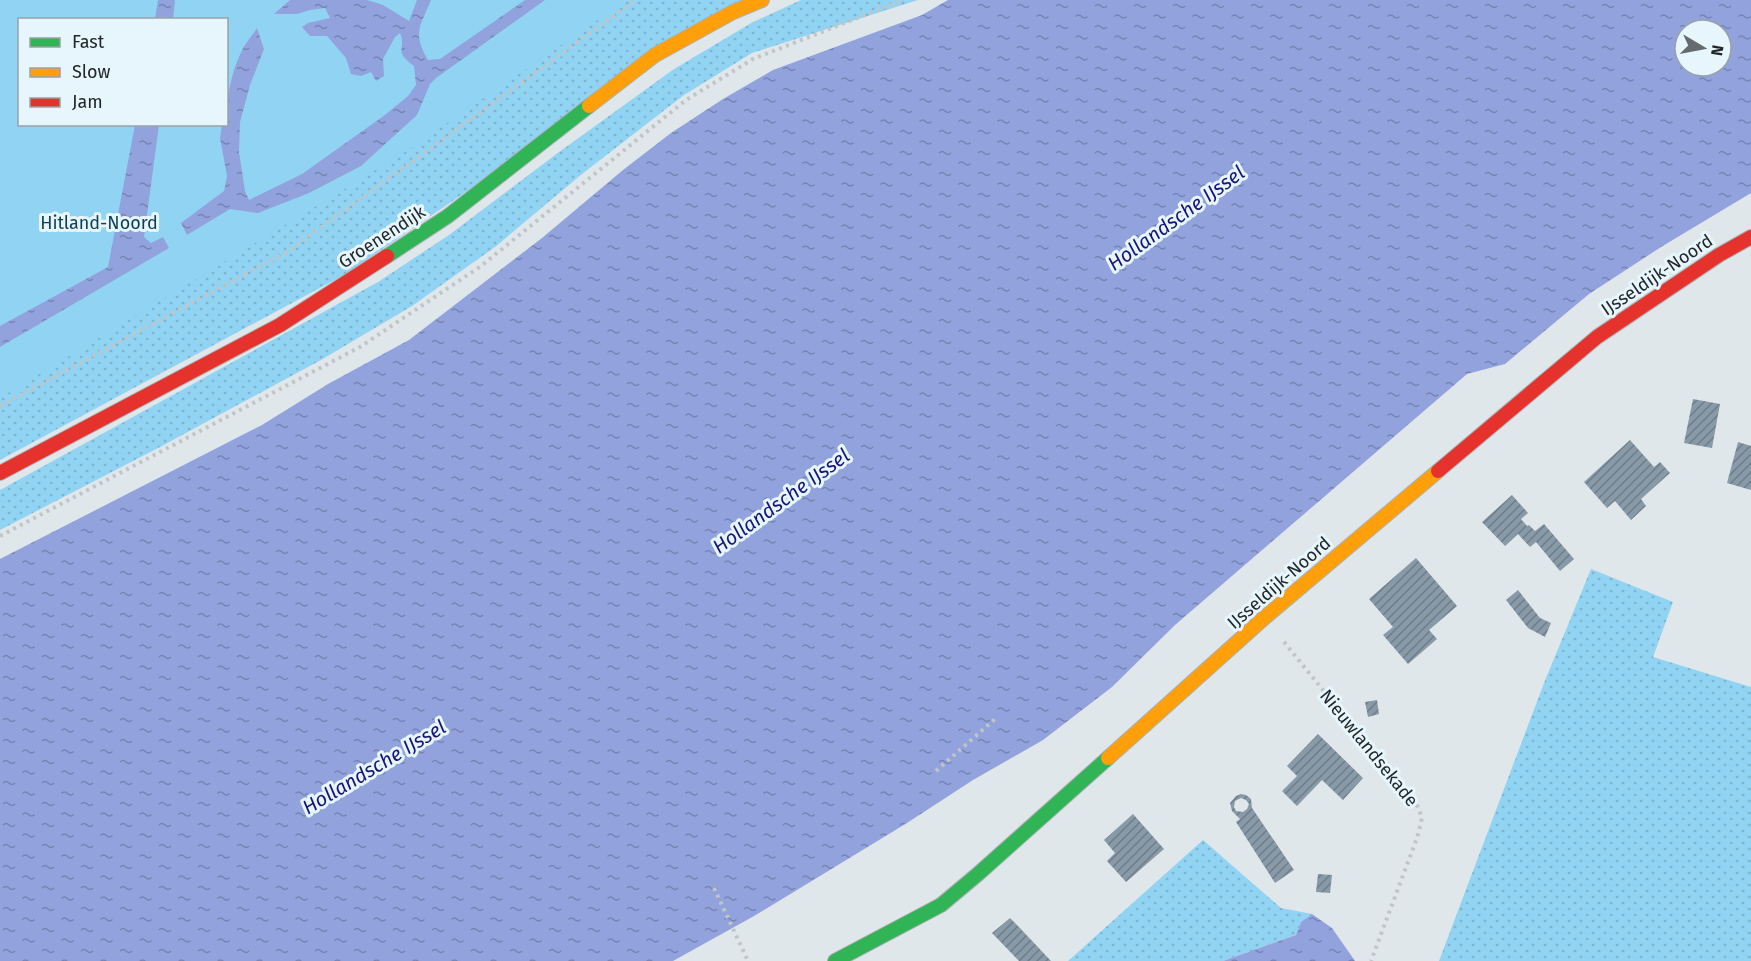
<svg xmlns="http://www.w3.org/2000/svg" width="1751" height="961" viewBox="0 0 1751 961" font-family="'Fira Sans',sans-serif">
<defs>
<pattern id="grass-dots" width="8" height="8" patternUnits="userSpaceOnUse" patternTransform="scale(1.5)"><rect width="8" height="8" fill="#91d3f2"/><path d="M2 2h.1M6 6h.1" fill="none" stroke="#7db5d0" stroke-width="1.8" stroke-linecap="round"/></pattern>
<pattern id="water-ripples" width="26" height="14" patternUnits="userSpaceOnUse" patternTransform="scale(1.5)"><rect width="26" height="14" fill="#91a2dd"/><path d="M2 4q2-2 4 0t4 0M15 11q2-2 4 0t4 0" fill="none" stroke="#7684b3"/></pattern>
<pattern id="building-hatch" width="6" height="6" patternUnits="userSpaceOnUse" patternTransform="scale(1.5)"><rect width="6" height="6" fill="#8899a8"/><path d="M-1 1l2-2M0 6l6-6M5 7l2-2" fill="none" stroke="#6f7d89"/></pattern>
</defs>
<rect width="100%" height="100%" fill="#dfe7eb"/>
<g fill="url(#grass-dots)">
<path d="M545,0H748L344,275L0,460V347L220,138Z"/>
<path d="M801,0H918L752,53L684,95L582,174L495,247L412,306L321,360L160,447L0,530V490L378,282L449,235L555,155L674,69L753,22Z"/>
<path d="M1591,569L1673,602L1653,657L1751,687V961H1439L1544,683Z"/>
<path d="M1203,840L1281,908L1312,914L1301,922L1296,935L1223,961H1068Z"/>
</g>
<path fill="#91d3f2" fill-rule="evenodd" d="M0,0H627L402,154L0,398ZM20,20H226V124H20Z"/>
<g fill="url(#water-ripples)" fill-rule="evenodd">
<path d="M158,0H175L173,19H155Z"/>
<path d="M290,0H367L383,5L409,21L417,0H431C420,27 412,33 428,60L440,59L525,0H545L436,78L430,84L417,115L361,166L309,193L258,213L230,209L187,235L181,223L224,191L227,176L220,138L222,125L226,124C226,99 231,72 243,48C247,41 253,35 257,28L264,49L250,85L240,122L239,152L245,191L249,200L302,174L385,115L408,96L416,85L414,66C392,49 407,50 400,33L395,37L383,59L384,76L376,81L371,72L361,76L351,74L346,58L327,36H310L302,27L308,23L330,18L325,8L310,10L297,14H274Z"/>
<path d="M948,0H1751V193L1661,247L1589,294L1505,364L1467,374L1175,625L1112,687L1043,740L973,780L907,823L754,916L673,961H0V559L262,425L328,384L409,340L542,238L623,170L671,133L723,99L773,70L922,15ZM1685,30H1721V66H1685Z"/>
<path d="M135,125H159L144,237L151,243L163,237L169,248L0,347V326L108,267Z"/>
<path d="M1312,914L1332,928L1355,961H1223L1296,935L1301,922Z"/>
</g>
<g fill="url(#building-hatch)" fill-rule="evenodd">
<path d="M1693,399L1720,404L1712,448L1684,443Z"/>
<path d="M1630,440L1654,467L1660,462L1670,473L1641,499L1646,506L1631,520L1615,501L1607,508L1584,482Z"/>
<path d="M1738,442L1751,446V490L1727,483Z"/>
<path d="M1512,495L1528,513L1521,519L1527,526L1529,525L1535,531L1544,524L1574,559L1560,571L1536,542L1530,547L1518,534L1505,546L1482,522Z"/>
<path d="M1416,558L1457,606L1429,630L1437,639L1408,664L1383,635L1393,627L1369,599Z"/>
<path d="M1518,590L1540,618L1551,623L1545,637L1528,628L1506,600Z"/>
<path d="M1377,700L1379,714L1368,717L1365,702Z"/>
<path d="M1318,734L1363,778L1343,800L1322,780L1297,806L1282,791L1297,776L1287,766Z"/>
<path d="M1241,794L1246,795L1251,799L1252,808L1294,870L1275,883L1236,822L1240,819L1232,811L1230,803L1236,796ZM1241,798L1246,800L1249,804L1247,809L1243,812L1236,811L1234,807L1235,801Z"/>
<path d="M1133,814L1164,849L1126,882L1107,861L1115,853L1104,840Z"/>
<path d="M1318,874L1332,875L1330,893L1316,892Z"/>
<path d="M1010,918L1018,926L1051,961H1019L992,933Z"/>
</g>
<g fill="none" stroke-linecap="round" stroke-linejoin="round">
<defs>
<g id="fast">
<path d="M387,256L448,216L589,106"/>
<path d="M835,961L941,905L978,874L1108,758"/>
</g>
<g id="slow">
<path d="M589,106L655,55L733,12L762,0"/>
<path d="M1108,758L1264,618L1438,471"/>
</g>
<g id="jam">
<path d="M1438,471L1597,337L1719,255L1751,237"/>
<path d="M0,473L280,325L387,256"/>
</g>
</defs>
<use href="#fast" stroke="#abb1b5" stroke-width="16"/>
<use href="#slow" stroke="#abb1b5" stroke-width="16"/>
<use href="#jam" stroke="#abb1b5" stroke-width="16"/>
<g stroke="#c2c5c6" stroke-width="4" stroke-dasharray="3 4.5" stroke-linecap="butt">
<path d="M0,406L287,252L636,0"/>
<path d="M0,536L360,347L481,266L686,100L753,59L903,0"/>
<path d="M1284,642L1418,807L1422,818L1417,838L1371,961"/>
<path d="M936,771L995,719"/>
<path d="M714,888L748,961"/>
</g>
<use href="#fast" stroke="#30b455" stroke-width="14"/>
<use href="#slow" stroke="#ff9f0a" stroke-width="14"/>
<use href="#jam" stroke="#e5322d" stroke-width="14"/>
</g>
<g text-anchor="middle" dominant-baseline="central" stroke-width="6" stroke-linejoin="round" paint-order="stroke">
<g font-size="18" fill="#0d3e54" stroke="#e7f5fd">
<text x="99" y="223">Hitland-Noord</text>
</g>
<g font-size="18" fill="#212629" stroke="#e7f5fd">
<text transform="translate(382 237) rotate(-33)">Groenendijk</text>
<text transform="translate(1657 275) rotate(-34)">IJsseldijk-Noord</text>
<text transform="translate(1279 583) rotate(-41)">IJsseldijk-Noord</text>
<text transform="translate(1369 748) rotate(51)">Nieuwlandsekade</text>
</g>
<g font-size="20" font-style="italic" fill="#181477" stroke="#e7f5fd">
<text transform="translate(1176 218) rotate(-36)">Hollandsche IJssel</text>
<text transform="translate(781 501) rotate(-36)">Hollandsche IJssel</text>
<text transform="translate(374 767) rotate(-31)">Hollandsche IJssel</text>
</g>
</g>
<rect x="18" y="18" width="210" height="108" fill="#e7f5fd" stroke="#98a2a8" stroke-width="1.5"/>
<rect x="30" y="38" width="30" height="9" fill="#30b455" stroke="#98a2a8" stroke-width="1.5"/>
<text x="72" y="48" font-size="18" fill="#212629">Fast</text>
<rect x="30" y="68" width="30" height="9" fill="#ff9f0a" stroke="#98a2a8" stroke-width="1.5"/>
<text x="72" y="78" font-size="18" fill="#212629">Slow</text>
<rect x="30" y="98" width="30" height="9" fill="#e5322d" stroke="#98a2a8" stroke-width="1.5"/>
<text x="72" y="108" font-size="18" fill="#212629">Jam</text>
<g transform="translate(1703 48) rotate(100)"><circle r="28" fill="#e7f5fd" stroke="#98a2a8" stroke-width="1.5"/>
<path d="M0-4.5L10 22L0 15L-10 22Z" fill="#646a6d"/>
<text y="-9" font-size="16" font-weight="bold" text-anchor="middle" fill="#212629">N</text>
</g>
</svg>
